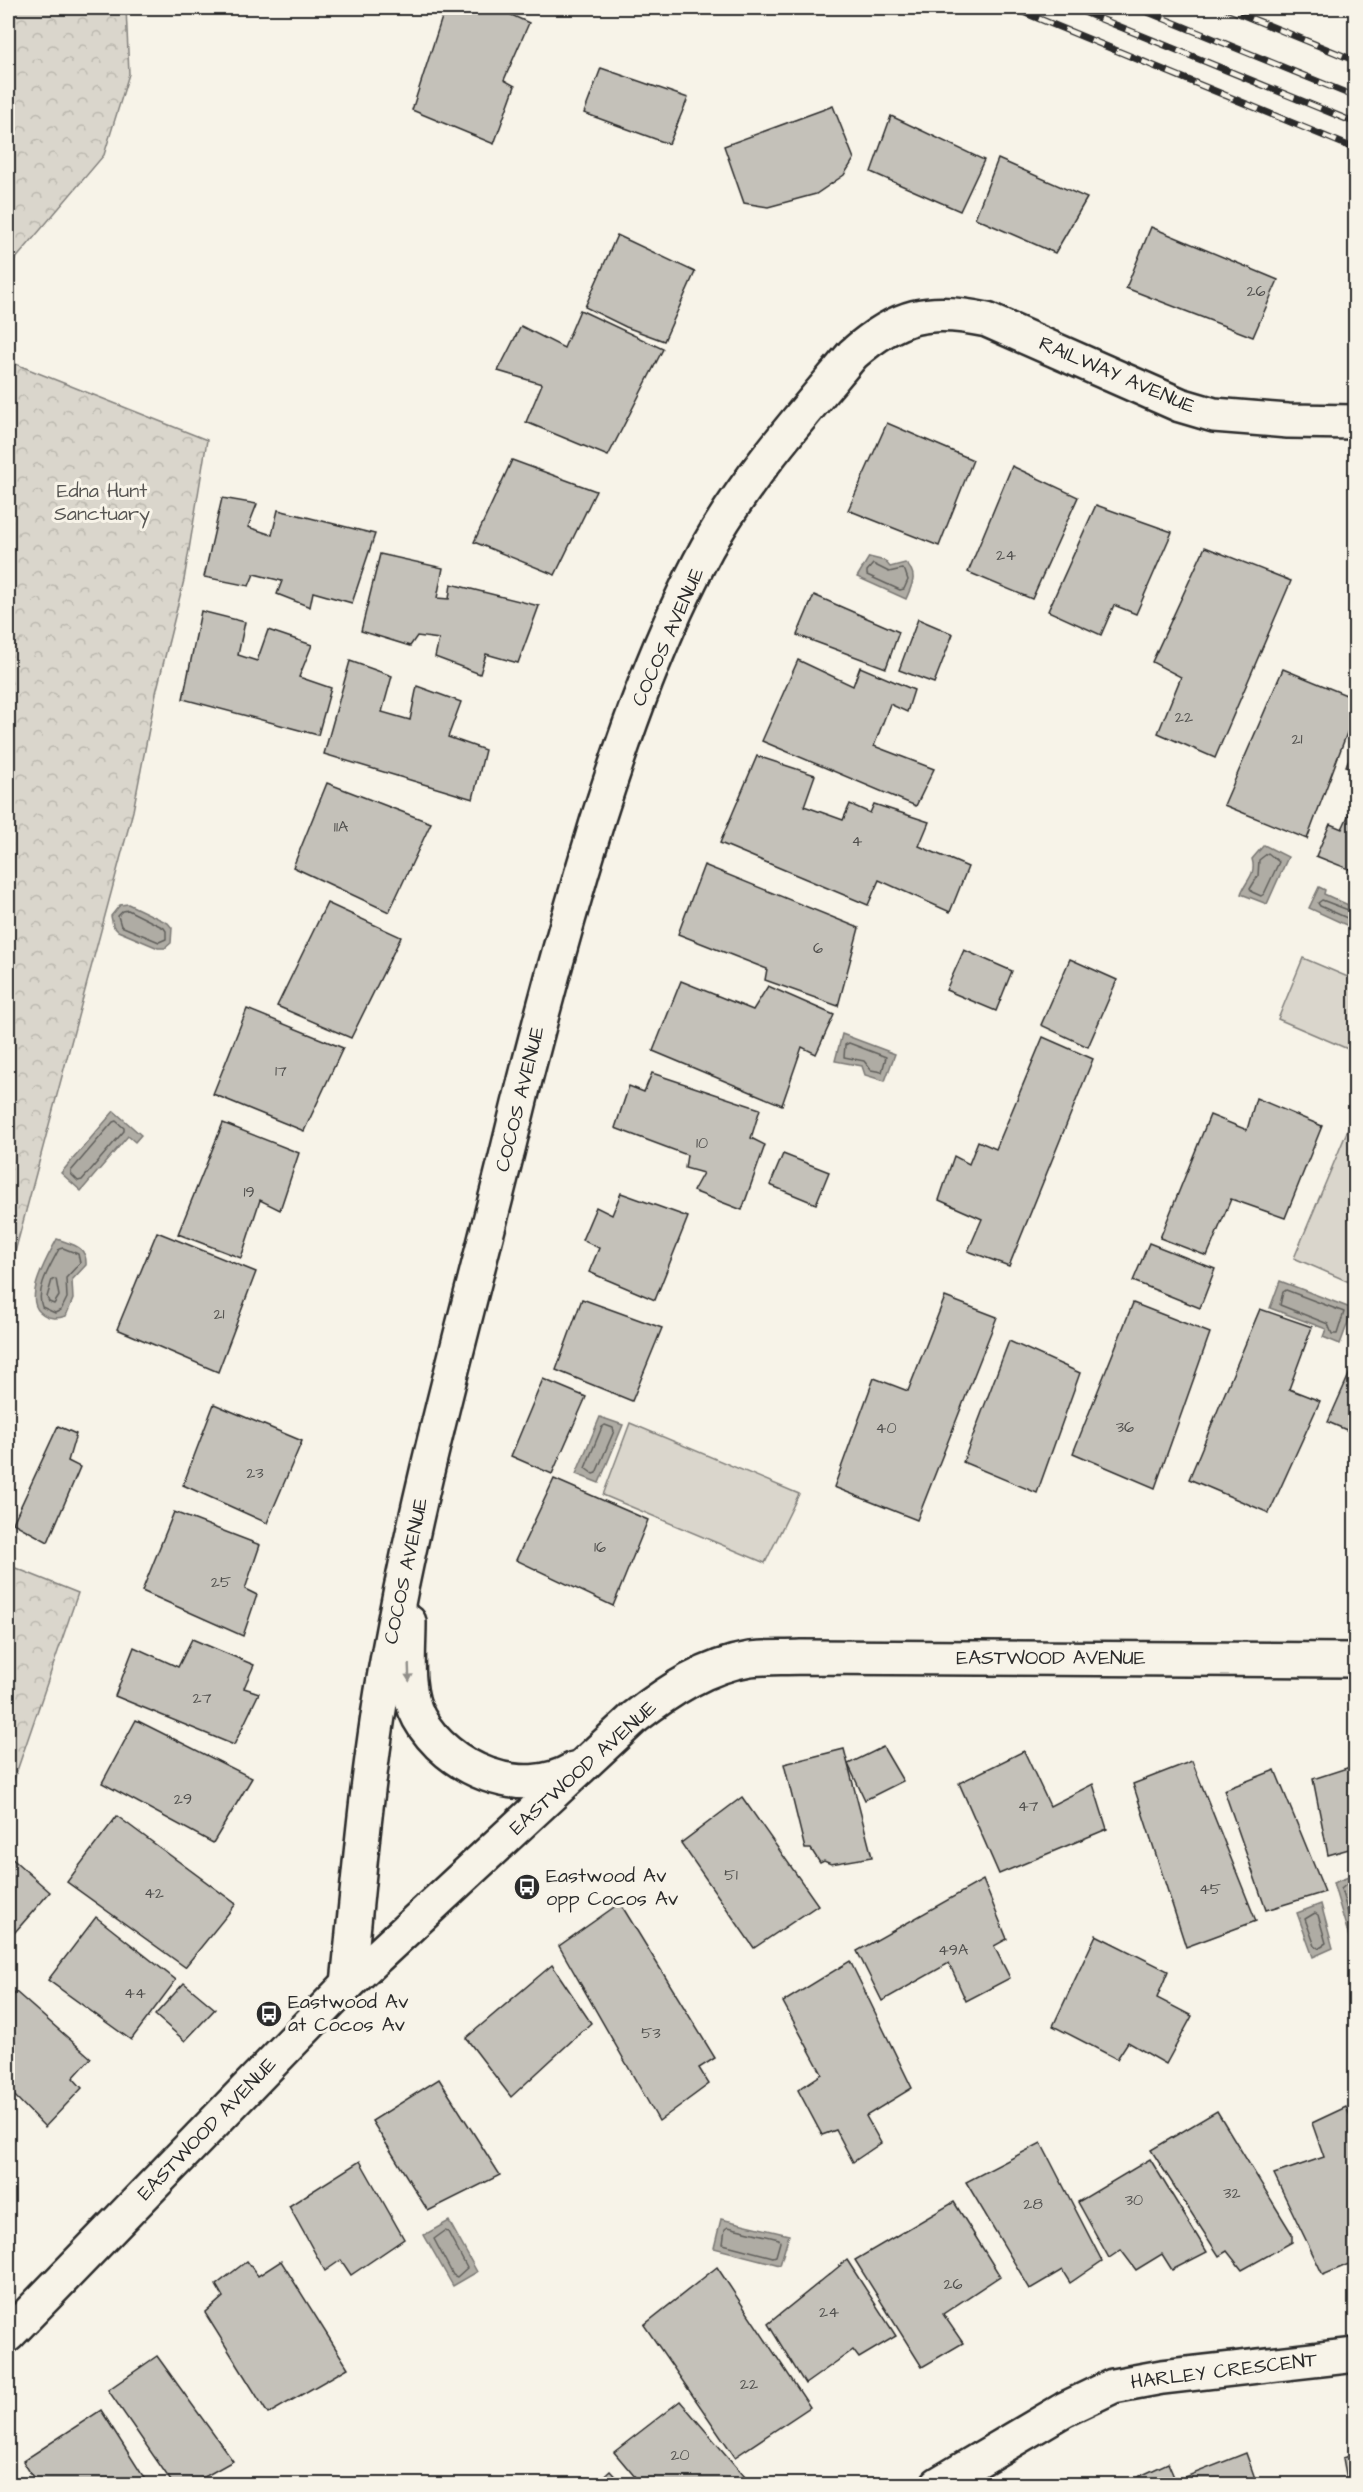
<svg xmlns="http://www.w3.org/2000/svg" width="1363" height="2492" viewBox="0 0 1363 2492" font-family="'Architects Daughter',sans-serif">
<defs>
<pattern id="forest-crowns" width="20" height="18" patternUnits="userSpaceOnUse" patternTransform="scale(1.5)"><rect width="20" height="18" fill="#dad6cc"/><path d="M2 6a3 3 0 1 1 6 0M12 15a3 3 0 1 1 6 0" fill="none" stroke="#bbb8af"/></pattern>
</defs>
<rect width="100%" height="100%" fill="#f7f3e8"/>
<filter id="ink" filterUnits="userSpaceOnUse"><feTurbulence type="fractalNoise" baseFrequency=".0167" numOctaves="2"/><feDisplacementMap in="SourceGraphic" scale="12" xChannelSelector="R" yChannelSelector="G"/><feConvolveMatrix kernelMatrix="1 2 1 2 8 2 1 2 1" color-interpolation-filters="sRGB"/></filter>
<g filter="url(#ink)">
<g fill="#dad6cc" stroke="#82807c" stroke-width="1.5">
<path d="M1303,958L1355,980V1052L1278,1019Z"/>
<path d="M1351,1122L1356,1124L1354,1284L1294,1258Z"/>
<path d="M630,1423L799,1494L765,1563L603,1495Z"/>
</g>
<g fill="url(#forest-crowns)" stroke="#82807c" stroke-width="1.5">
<path d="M8,8H126L129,74L104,155L8,268Z"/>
<path d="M8,361L207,440L184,580L156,693L133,811L8,1278Z"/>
<path d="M8,1565L78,1593L8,1797Z"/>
</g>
<g fill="#afaca4" stroke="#7a7874" stroke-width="1.5">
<path d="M869,557L885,561L890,567L905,563C919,574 912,585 906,599L857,577Z"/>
<path d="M1264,845L1288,857L1267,904L1241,894C1245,881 1257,875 1252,859Z"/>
<path d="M1319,887L1325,890L1324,894L1355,908V929L1309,908Z"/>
<path d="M128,904L168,923L172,928L171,943L165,948H158L118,931L113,926L111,916L120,905Z"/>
<path d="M842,1034L895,1054L885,1081L865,1075L862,1066L835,1061Z"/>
<path d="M114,1111L141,1135L135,1142L128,1136L81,1191L61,1173Z"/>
<path d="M57,1239C73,1245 87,1246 86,1265L72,1280L73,1299L66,1316C56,1319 48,1319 40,1312C23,1297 49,1255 57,1239Z"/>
<path d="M1280,1281L1353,1309L1340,1344L1323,1337L1326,1329L1270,1308Z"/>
<path d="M600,1417L623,1425L599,1483L576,1474Z"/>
<path d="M1351,1876L1355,1889L1356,1934L1349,1937L1333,1883Z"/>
<path d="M1321,1904L1333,1948L1313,1957L1297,1913Z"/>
<path d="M721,2219L789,2235L780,2265L714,2248Z"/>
<path d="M449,2221L477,2272L453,2286L424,2235Z"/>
</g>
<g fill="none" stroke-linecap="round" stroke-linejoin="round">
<g stroke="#605f5b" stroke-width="1.5">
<path d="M873,564L889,572L902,569L905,571L908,580L904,589L900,590L867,575V571Z"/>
<path d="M1268,853L1279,862L1264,894L1261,896L1252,892L1250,889L1258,876L1259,860Z"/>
<path d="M128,910L164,928L166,931V939L159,942L121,926L118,916L123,911Z"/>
<path d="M1356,913L1322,900L1318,903L1320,906L1356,922"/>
<path d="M849,1043L886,1057L882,1072L871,1070L864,1061L844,1057L845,1045Z"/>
<path d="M116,1121L124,1128V1131L82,1180L78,1181L71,1174V1171L113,1122Z"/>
<path d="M63,1248L78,1254L80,1263L66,1278L67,1298L61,1310L55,1313L42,1307C35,1289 51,1265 59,1249Z"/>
<path d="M56,1279L59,1296L54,1304L49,1302L47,1297L52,1280Z"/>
<path d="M1286,1290L1344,1312L1337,1334H1332L1328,1324L1280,1305L1283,1292Z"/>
<path d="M605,1425L613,1428L614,1431L596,1473L593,1474L585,1468L602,1427Z"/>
<path d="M1356,1886L1347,1884L1341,1889L1352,1927L1356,1929"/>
<path d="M1315,1913L1318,1915L1326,1943L1318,1948L1315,1946L1305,1919Z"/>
<path d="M728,2227L779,2239L780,2242L776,2256L773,2257L723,2244L725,2229Z"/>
<path d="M445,2231L448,2232L467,2268L457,2277L453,2275L434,2239Z"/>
</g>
</g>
<g fill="#c4c1b9" stroke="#2b2b2b" stroke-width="1.5">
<path d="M445,8H496L529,23L504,80L515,86L494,144L412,110Z"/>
<path d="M601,68L688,98L669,144L584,113Z"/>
<path d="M833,106L854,159L844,175L816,194L768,207L744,203L724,146Z"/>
<path d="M891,116L984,160L960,211L871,172Z"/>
<path d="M998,159L1087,198L1055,253L975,218Z"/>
<path d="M1151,227L1278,280L1253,337L1126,288Z"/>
<path d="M617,235L695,272L664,341L626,327L585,307Z"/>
<path d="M580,310L663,349L608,456L526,422L542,384L498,371L521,326L564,348Z"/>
<path d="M887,423L973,460L939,546L848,510Z"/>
<path d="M512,460L596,491L555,575L474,542Z"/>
<path d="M1012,466L1078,497L1032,599L968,572Z"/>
<path d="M222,498L257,504L248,527L272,535L278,510L375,534L352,603L313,592L310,607L277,594L282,581L254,574L249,586L204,577Z"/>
<path d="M1096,505L1172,532L1136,614L1114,605L1101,635L1048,611Z"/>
<path d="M1205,547L1291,581L1215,758L1158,733L1181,677L1152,662Z"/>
<path d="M380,554L443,568L437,598L449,599L451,584L539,606L518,663L486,654L480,674L435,657L439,639L417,636L410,646L361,631Z"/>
<path d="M814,595L899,632L886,668L797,635Z"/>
<path d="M201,611L245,622L238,655L257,661L268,630L312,645L299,677L331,688L318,735L183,699Z"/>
<path d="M918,619L953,634L934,683L899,670Z"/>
<path d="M798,660L853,686L860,667L914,690L907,712L890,704L874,746L934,769L916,806L762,741Z"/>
<path d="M350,661L392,676L382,712L410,720L417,686L461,702L448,737L485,750L473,799L324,754Z"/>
<path d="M1283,669L1356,699V709L1307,839L1224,805Z"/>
<path d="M1356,741V770L1346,766Z"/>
<path d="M757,756L815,775L804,806L843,820L850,804L870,813L874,804L929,822L919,846L968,867L950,912L879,880L868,905L720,843Z"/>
<path d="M327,783L431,823L389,912L293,867Z"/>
<path d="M1356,799V872L1316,856L1330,824L1342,829Z"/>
<path d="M704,865L859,928L838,1006L765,980L767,969L678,934Z"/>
<path d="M327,903L401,937L351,1038L277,1006Z"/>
<path d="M964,950L1012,971L996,1011L946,990Z"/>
<path d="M1070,959L1117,980L1088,1047L1041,1025Z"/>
<path d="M681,981L753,1010L768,986L834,1015L816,1054L802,1047L782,1105L653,1051Z"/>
<path d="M247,1009L343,1048L304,1131L213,1094Z"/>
<path d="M1043,1037L1093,1059L1009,1266L968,1251L982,1219L939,1200L954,1156L969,1164L978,1141L996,1149Z"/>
<path d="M652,1073L760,1109L751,1138L765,1145L742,1210L693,1191L703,1173L685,1168L687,1155L615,1128L629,1086L644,1092Z"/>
<path d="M1256,1098L1322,1126L1285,1218L1231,1199L1207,1256L1160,1238L1210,1115L1247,1130Z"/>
<path d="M223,1123L299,1153L280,1210L260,1200L241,1258L178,1234Z"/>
<path d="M783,1154L829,1172L816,1204L770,1185Z"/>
<path d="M621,1193L688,1217L655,1300L589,1272L599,1248L582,1240L596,1207L612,1215Z"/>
<path d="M157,1232L256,1272L218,1372L117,1329Z"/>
<path d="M1149,1243L1215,1269L1200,1308L1133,1281Z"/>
<path d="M945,1297L997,1317L917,1520L834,1487L874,1378L908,1391Z"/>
<path d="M582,1299L662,1328L632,1401L556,1370Z"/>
<path d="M1133,1303L1210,1333L1155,1488L1073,1453Z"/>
<path d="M1260,1309L1312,1327L1289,1389L1320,1401L1269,1513L1189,1479Z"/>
<path d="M1009,1341L1080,1373L1037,1493L963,1462Z"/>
<path d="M1356,1359V1434L1328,1422Z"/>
<path d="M543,1379L586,1397L552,1474L511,1456Z"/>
<path d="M214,1404L302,1441L267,1523L183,1485Z"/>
<path d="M58,1426L76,1434L68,1461L80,1467L48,1542L13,1523Z"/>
<path d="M554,1479L648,1520L613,1606L516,1560Z"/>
<path d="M174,1512L260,1545L245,1589L257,1595L243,1636L142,1591Z"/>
<path d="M192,1639L254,1665L244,1688L259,1693L234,1745L115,1696L134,1647L178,1667Z"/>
<path d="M136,1720L252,1778L213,1843L102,1783Z"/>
<path d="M883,1747L903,1781L865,1800L848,1764Z"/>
<path d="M844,1749L872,1857L831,1864L824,1861L820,1863L811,1849H805L784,1764Z"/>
<path d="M1024,1751L1050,1806L1093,1784L1107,1829L999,1874L959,1783Z"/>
<path d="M1192,1761L1256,1921L1186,1947L1133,1784Z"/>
<path d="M1356,1765V1847L1328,1855L1313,1779Z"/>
<path d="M1275,1770L1325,1892L1266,1910L1224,1790Z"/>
<path d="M742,1797L818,1905L754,1948L681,1843Z"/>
<path d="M117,1816L236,1904L185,1967L67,1882Z"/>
<path d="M8,1855L50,1892L8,1940Z"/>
<path d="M983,1880L1007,1939L994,1946L1010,1978L966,2001L949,1963L882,2001L857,1951Z"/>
<path d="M620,1903L715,2058L699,2068L709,2084L659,2121L559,1946Z"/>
<path d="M96,1917L176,1980L131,2040L48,1980Z"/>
<path d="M1096,1935L1168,1971L1157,1998L1192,2016L1166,2064L1128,2042L1117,2059L1053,2026Z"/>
<path d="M850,1961L912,2088L866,2116L881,2143L853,2162L836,2130L822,2135L798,2090L822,2074L783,2002Z"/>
<path d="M552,1965L591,2023L511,2097L466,2038Z"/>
<path d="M184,1983L215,2009L185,2041L155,2015Z"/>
<path d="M16,1992L91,2058L73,2078L82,2088L45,2127L8,2089V2001Z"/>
<path d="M439,2079L500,2175L428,2211L372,2121Z"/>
<path d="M1346,2107L1356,2128V2261L1323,2275L1274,2174L1324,2157L1312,2123Z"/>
<path d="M1217,2111L1292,2234V2242L1242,2270L1227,2251L1219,2256L1151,2150Z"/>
<path d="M1041,2143L1102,2261L1070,2283L1062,2270L1030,2289L966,2182Z"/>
<path d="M1150,2159L1207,2252L1172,2270L1162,2254L1136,2270L1121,2250L1109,2258L1078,2202Z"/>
<path d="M360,2161L404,2239L351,2275L341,2260L325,2271L289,2206Z"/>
<path d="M954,2202L1000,2276L943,2314L963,2343L922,2367L855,2260Z"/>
<path d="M847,2260L896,2336L859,2358L853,2350L805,2384L768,2324Z"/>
<path d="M247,2261L258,2276L281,2261L348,2368L268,2414L205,2313L223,2297L216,2285Z"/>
<path d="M717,2267L810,2407L735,2457L644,2325Z"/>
<path d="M157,2356L233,2461L192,2484H173L108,2390Z"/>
<path d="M680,2401L751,2484H641L614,2452Z"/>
<path d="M101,2410L148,2484H37L23,2461Z"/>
<path d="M1246,2453L1257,2484H1183L1180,2479Z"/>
<path d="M1356,2454V2484H1330L1347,2480L1343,2458Z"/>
<path d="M1168,2463L1177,2484H1123Z"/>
<path d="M610,2471L622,2484H596Z"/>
</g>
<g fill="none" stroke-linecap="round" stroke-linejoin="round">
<defs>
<g id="street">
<path d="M409,1622C409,1652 404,1690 419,1718C447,1769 522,1801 574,1769"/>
<path d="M348,1984C359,1875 368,1764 388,1656C418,1489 465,1322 506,1157C533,1044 563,933 597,822C627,728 660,635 707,548C746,478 802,415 853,354C897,315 929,307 987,320L1180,405L1214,415L1288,421L1356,422"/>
<path d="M8,2335L348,1984L635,1717C670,1690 706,1666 750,1659C767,1657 784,1658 801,1657L1356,1660"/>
<path d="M938,2484L1065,2409L1113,2386L1162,2377L1356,2355"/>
</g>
</defs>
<use href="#street" stroke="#2b2b2b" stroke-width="38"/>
<use href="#street" stroke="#f7f3e8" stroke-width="33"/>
<defs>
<g id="rail">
<path d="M1013,8L1356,149"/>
<path d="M1074,8L1356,123"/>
<path d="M1138,8L1356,97"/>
<path d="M1226,8L1356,61"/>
</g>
</defs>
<use href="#rail" stroke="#2b2b2b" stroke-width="7"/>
<use href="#rail" stroke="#f7f3e8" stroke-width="4.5" stroke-dasharray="14" stroke-linecap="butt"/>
</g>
<defs><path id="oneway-solid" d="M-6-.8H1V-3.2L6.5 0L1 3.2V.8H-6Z" transform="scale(1.5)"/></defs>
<use fill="#918f8a" href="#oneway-solid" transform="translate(409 1673) rotate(88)"/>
</g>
<defs>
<symbol id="bus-disc" viewBox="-11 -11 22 22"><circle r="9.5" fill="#2b2b2b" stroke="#f7f3e8"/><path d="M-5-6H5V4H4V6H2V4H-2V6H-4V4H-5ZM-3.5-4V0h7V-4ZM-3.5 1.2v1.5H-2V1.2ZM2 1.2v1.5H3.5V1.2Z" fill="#fff"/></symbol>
</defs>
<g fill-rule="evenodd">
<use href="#bus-disc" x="512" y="1872" width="30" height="30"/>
<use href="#bus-disc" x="254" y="1999" width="30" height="30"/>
</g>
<g text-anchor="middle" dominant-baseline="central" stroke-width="6" stroke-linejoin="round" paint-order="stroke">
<g font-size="16" fill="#51504e">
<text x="1256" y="291">26</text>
<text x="1006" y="555">24</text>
<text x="1184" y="717">22</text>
<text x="1297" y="739">21</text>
<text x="341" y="827">11A</text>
<text x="857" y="841">4</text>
<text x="818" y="948">6</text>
<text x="281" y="1071">17</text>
<text x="702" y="1143">10</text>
<text x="249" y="1192">19</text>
<text x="219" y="1314">21</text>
<text x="1125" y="1427">36</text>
<text x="886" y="1428">40</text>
<text x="255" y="1473">23</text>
<text x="600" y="1547">16</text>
<text x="221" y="1582">25</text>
<text x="202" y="1698">27</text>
<text x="183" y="1799">29</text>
<text x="1028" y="1806">47</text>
<text x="731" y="1875">51</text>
<text x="1210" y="1889">45</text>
<text x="154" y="1893">42</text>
<text x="953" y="1950">49A</text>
<text x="135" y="1993">44</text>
<text x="651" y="2033">53</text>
<text x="1232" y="2193">32</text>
<text x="1134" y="2200">30</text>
<text x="1033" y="2204">28</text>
<text x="953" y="2284">26</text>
<text x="829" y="2312">24</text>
<text x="749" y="2384">22</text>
<text x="680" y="2455">20</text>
</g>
<g font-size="20" fill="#2b2b2b" stroke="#f7f3e8">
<text transform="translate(1117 375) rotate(23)">RAILWAY AVENUE</text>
<text transform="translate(668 637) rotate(-66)">COCOS AVENUE</text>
<text transform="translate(520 1099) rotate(-76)">COCOS AVENUE</text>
<text transform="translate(406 1571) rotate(-78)">COCOS AVENUE</text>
<text x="1051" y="1658">EASTWOOD AVENUE</text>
<text transform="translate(583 1768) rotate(-42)">EASTWOOD AVENUE</text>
<text transform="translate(207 2129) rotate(-46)">EASTWOOD AVENUE</text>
<text transform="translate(1224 2371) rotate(-7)">HARLEY CRESCENT</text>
</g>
<g font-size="20" fill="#575653" stroke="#f7f3e8">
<text x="102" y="491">Edna Hunt<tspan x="102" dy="23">Sanctuary</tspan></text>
</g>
<g font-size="20" fill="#2b2b2b" stroke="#f7f3e8" text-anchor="start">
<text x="546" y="1876">Eastwood Av<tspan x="546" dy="23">opp Cocos Av</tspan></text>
<text x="288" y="2002">Eastwood Av<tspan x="288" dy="23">at Cocos Av</tspan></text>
</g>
</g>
<rect width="1363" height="2492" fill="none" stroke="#f7f3e8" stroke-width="30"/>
<rect x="15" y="15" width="1333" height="2462" fill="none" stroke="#2b2b2b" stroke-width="2" filter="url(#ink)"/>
</svg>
